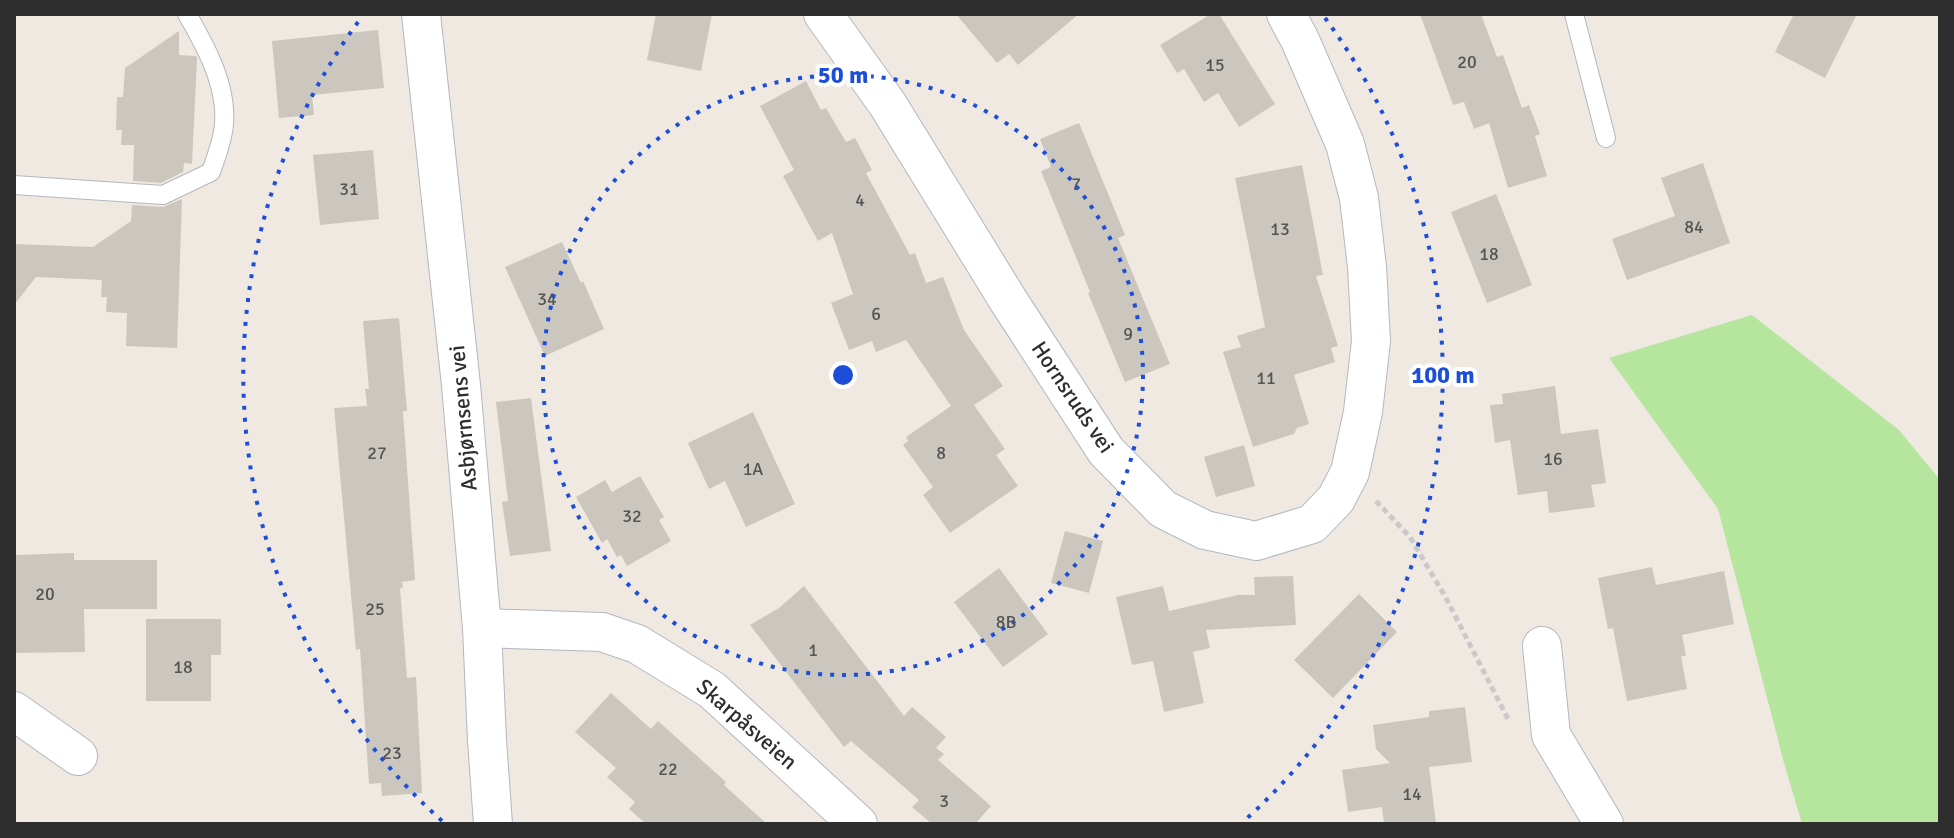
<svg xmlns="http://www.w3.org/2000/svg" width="1954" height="838" viewBox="0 0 1954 838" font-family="Signika,sans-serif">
<rect width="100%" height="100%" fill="#efe9e1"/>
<path fill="#b6e59e" d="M1752,315L1899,430L1940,480V824H1802L1784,763L1718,509L1609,358Z"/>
<g fill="#cbc7bf">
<path d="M656,14H712L701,71L647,60Z"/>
<path d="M956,14H1079L1018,65L1009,54L997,63Z"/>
<path d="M1211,14H1219L1275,104L1239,127L1218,93L1204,102L1184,69L1177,73L1160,45Z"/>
<path d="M1420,14H1481L1497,57L1503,55L1522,108L1529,105L1540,134L1535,136L1547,176L1508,188L1489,123L1474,129L1464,102L1453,105Z"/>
<path d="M1794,14H1857L1825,78L1775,52Z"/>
<path d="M378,30L384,88L312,95L314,115L279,118L272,41Z"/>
<path d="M179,31V55L196,56L197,58L192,164L184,163L183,172L161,183L133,181L134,145H121L122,130H116L117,97H123L125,68Z"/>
<path d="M806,81L821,110L826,108L846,142L855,138L872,170L866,173L910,255L915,253L926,283L943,277L964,330L1003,386L974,405L1005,449L996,455L1018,486L950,533L923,495L933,487L903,445L908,441L906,437L951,406L906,340L876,352L872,341L849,350L831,303L853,294L832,233L818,241L783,176L794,170L760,106Z"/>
<path d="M1079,123L1125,235L1118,238L1170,364L1125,382L1088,293L1090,292L1041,171L1051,167L1040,139Z"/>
<path d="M373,150L379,219L320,225L313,155Z"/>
<path d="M1703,163L1730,243L1627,280L1612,239L1675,216L1661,178Z"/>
<path d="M1302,165L1323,275L1316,276L1338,346L1331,348L1335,362L1294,375L1309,424L1297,428L1294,434L1253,447L1223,352L1241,347L1237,336L1265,327L1235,178Z"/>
<path d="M1496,194L1532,285L1487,303L1451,212Z"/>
<path d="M182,199L177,348L126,346L127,313L106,312L107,297H101L102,280L36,277L14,305V244L93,247L131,221L132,205L163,207Z"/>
<path d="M562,242L581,283L583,281L604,329L545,356L505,267Z"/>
<path d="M399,318L407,411H403L415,580L402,582L403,588H400L407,678L416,677L422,793L382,796L381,783L369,784L360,649L356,650L334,408L367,406L365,389H369L363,321Z"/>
<path d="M1555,386L1561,434L1598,429L1606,483L1591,485L1595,507L1549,513L1547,491L1518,495L1510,440L1495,443L1490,405L1503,404L1502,394Z"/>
<path d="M531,398L551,551L510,556L502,502L508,501L496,402Z"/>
<path d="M753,412L795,504L746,527L725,481L709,489L688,443Z"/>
<path d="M1244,445L1255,486L1216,497L1204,457Z"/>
<path d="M640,476L664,517L659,520L671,541L627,566L621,555L617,557L607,539L602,543L576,497L605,480L612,492Z"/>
<path d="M1065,531L1103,541L1089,593L1051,583Z"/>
<path d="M74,553V560H157V609H84L85,652L14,653V555Z"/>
<path d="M1652,567L1656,585L1724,571L1734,624L1682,635L1686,656H1681L1687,689L1627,701L1613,628L1608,629L1598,578Z"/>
<path d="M999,568L1048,634L1003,667L954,602Z"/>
<path d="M1293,576L1296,625L1206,630L1210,648L1193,652L1204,703L1164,712L1153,661L1132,665L1116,597L1163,586L1169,611L1238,595H1255L1254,577Z"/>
<path d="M804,586L904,716L912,707L946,737L936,748L944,754L938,760L991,806L975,824H932L912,807L919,800L851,741L844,747L750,625L779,608Z"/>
<path d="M1359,594L1397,632L1333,698L1294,660Z"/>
<path d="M146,619H221V655H211V701H146Z"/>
<path d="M611,693L651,729L658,721L726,782L724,785L767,824H646L629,809L635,802L607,777L616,768L575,732Z"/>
<path d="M1465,707L1472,762L1429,767L1436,824H1384L1382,807L1348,812L1342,770L1390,763L1376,749L1373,725L1429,717V711Z"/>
</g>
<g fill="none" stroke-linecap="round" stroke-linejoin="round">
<defs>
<g id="service">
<path d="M1574,14L1606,138"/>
<path d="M14,185L163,195L211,172C216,157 223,140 224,124C227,85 206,47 187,14"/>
</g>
<g id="minor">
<path d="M421,14L461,385L482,628L487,740L493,824"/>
<path d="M823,14L888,105L1008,300L1106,451L1163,509L1205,530L1256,541L1312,524L1336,499L1350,472L1363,412L1371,341L1367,267L1359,198L1345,144L1300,40L1286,14"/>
<path d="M482,628L602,632L637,644L712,690L858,824"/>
<path d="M1542,646L1551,735L1604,824"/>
<path d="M14,711L78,756"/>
</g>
</defs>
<use href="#service" stroke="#b4b7c1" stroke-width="20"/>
<use href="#minor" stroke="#b4b7c1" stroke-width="40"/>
<path stroke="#c9c9c9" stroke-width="5" stroke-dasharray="6 4" stroke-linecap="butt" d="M1376,501L1410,537L1446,598L1509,721"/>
<use href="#service" stroke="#fff" stroke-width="18"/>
<use href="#minor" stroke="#fff" stroke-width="38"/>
</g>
<g fill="none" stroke="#1d4ed8" stroke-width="4" stroke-dasharray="4 8">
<circle cx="843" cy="375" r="300"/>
<path d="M442 821A600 600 0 0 1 361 18M1325 18A600 600 0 0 1 1244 821"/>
</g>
<g text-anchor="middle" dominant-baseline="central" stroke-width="8" stroke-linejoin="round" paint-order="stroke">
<g font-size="18" fill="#555452">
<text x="1467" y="62">20</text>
<text x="1215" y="65">15</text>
<text x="1076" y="184">7</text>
<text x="349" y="189">31</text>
<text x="860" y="200">4</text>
<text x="1694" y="227">84</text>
<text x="1280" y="229">13</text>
<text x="1489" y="254">18</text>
<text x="547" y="299">34</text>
<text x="876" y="314">6</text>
<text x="1128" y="334">9</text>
<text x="1266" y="378">11</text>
<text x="377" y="453">27</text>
<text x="941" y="453">8</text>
<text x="1553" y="459">16</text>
<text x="753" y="469">1A</text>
<text x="632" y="516">32</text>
<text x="45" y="594">20</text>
<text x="375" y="609">25</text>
<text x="1006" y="622">8B</text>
<text x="813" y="650">1</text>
<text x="183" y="667">18</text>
<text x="392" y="753">23</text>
<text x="668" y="769">22</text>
<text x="1412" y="794">14</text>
<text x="944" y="801">3</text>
</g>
<g font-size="22" fill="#2e2e2e" stroke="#fff">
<text transform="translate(1073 397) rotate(56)">Hornsruds vei</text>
<text transform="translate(463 418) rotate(-95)">Asbjørnsens vei</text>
<text transform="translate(747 724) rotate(41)">Skarpåsveien</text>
</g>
</g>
<circle cx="843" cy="375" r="12" fill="#1d4ed8" stroke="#fff" stroke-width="4"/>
<g font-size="24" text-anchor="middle" font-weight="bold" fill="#1d4ed8" stroke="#fff" stroke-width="8" stroke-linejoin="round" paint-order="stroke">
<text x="843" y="83">50 m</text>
<text x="1443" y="383">100 m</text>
</g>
<rect width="1954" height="838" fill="none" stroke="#2e2e2e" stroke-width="32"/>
</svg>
